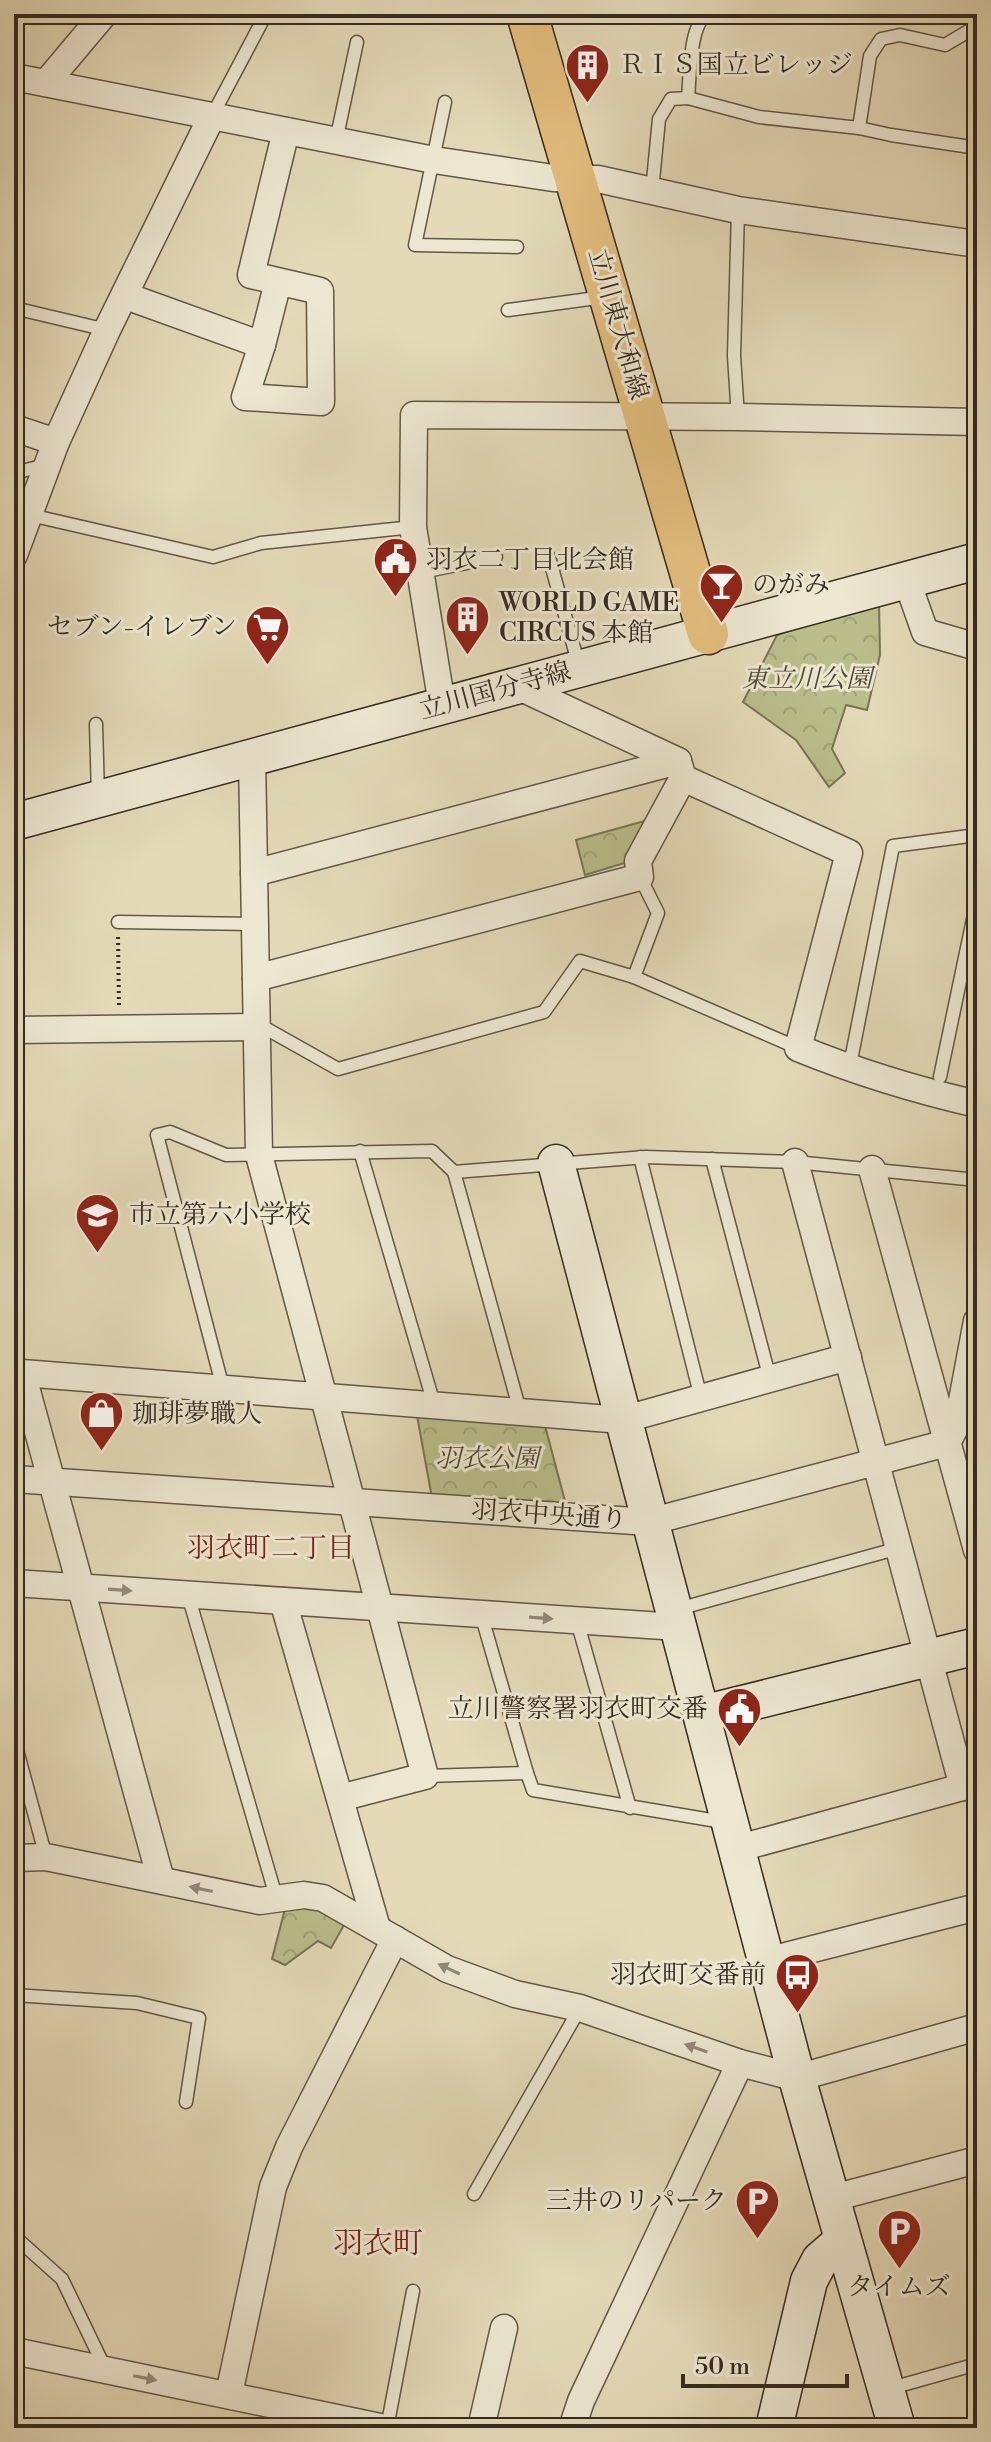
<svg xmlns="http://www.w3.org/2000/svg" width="991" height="2442" viewBox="0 0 991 2442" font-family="'Libre Bodoni','Noto Serif JP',serif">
<defs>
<pattern id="park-crowns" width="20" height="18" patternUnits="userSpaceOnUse" patternTransform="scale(2)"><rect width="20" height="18" fill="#babe8b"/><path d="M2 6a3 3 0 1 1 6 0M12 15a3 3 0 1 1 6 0" fill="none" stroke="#a0a378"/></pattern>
</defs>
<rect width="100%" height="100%" fill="#e4dab8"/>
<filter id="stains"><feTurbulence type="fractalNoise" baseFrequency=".0025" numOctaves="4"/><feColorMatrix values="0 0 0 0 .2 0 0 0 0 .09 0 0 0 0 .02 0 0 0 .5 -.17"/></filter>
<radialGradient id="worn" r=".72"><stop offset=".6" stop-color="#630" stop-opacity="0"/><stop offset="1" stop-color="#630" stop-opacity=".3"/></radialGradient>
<g fill="url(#park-crowns)" stroke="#787456" stroke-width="2">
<path d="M879,602L880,655L867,710L846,705L832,749L845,773L829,787L796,740L743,702L777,635Z"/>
<path d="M648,820L628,862L585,875L576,840Z"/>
<path d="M416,1410L544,1422L566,1505L432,1498Z"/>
<path d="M299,1899L348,1918L331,1948L318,1941L285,1965L272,1959L286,1905Z"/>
</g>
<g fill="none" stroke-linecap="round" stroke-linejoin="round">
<defs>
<g id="lane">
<path d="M688,98C690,78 689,23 708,14"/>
<path d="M445,102L415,245L517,247"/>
<path d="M212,116L266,14"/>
<path d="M859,128L870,56L881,39L900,35L945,45L977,26"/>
<path d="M336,141L357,42"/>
<path d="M652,191L659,119L671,99L688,98L759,117L859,128L891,135L977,148"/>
<path d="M738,210L734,356L738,417"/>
<path d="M14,308L107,330"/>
<path d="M508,310L604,297"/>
<path d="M14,473L46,465"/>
<path d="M30,515L213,557L261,543L413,527"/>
<path d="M549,557L579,666"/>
<path d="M422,572L496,557"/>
<path d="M96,724L98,796"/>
<path d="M118,922L255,924"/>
<path d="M634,977L798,1048"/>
<path d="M256,1027L265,1028L338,1069L544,1012L580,961L634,977L658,913L640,877"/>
<path d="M852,1055L893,846L977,835"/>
<path d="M940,1077L977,900"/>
<path d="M360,1151L434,1404"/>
<path d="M640,1157L701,1398"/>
<path d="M712,1159L770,1379"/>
<path d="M454,1172L520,1411"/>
<path d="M223,1388L157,1135L170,1132L226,1155L432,1151L454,1172L646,1157L795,1162L977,1180"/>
<path d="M188,1595L277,1900"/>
<path d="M678,1609L899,1548"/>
<path d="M481,1614L527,1773"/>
<path d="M577,1621L630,1808"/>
<path d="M14,1739L46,1857"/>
<path d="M425,1776L527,1773L533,1790L723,1822"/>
<path d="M14,1995L137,2003L199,2018L186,2102"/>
<path d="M474,2194L580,2008"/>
<path d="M14,2236L62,2279L105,2368"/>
<path d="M888,2389L977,2364"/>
<path d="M387,2428L413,2291"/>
</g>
<g id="street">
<path d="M14,77L434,160L553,178L598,179L738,210L977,244"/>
<path d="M46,83L104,14"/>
<path d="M278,282L262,345L245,397L321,402L320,291L251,275L286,131"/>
<path d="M126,296L262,345"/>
<path d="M14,428L56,442"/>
<path d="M14,555L56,442L107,330L212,116"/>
<path d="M907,581L925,632L977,647"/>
<path d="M515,685L678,761L683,778L849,853L798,1048C857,1072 916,1090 977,1104"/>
<path d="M442,705L413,527L414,415L738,417L977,422"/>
<path d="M252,757L259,1155L425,1776L340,1798"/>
<path d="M254,873L678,761"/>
<path d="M256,978L640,877L638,861L683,778"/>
<path d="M14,1030L256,1027"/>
<path d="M795,1162L963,1787"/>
<path d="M872,1169L977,1550"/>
<path d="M14,1479L649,1522L947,1443L958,1422L977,1321"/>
<path d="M14,1583L678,1627"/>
<path d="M283,1601L377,1928"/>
<path d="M736,1849L977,1783"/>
<path d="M14,1858L46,1857L260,1901L304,1895L323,1898L447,1969L515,1994L580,2008L740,2063L797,2078L977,2027"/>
<path d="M161,1880L22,1373L622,1420L848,1357"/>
<path d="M766,1961L977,1907"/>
<path d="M833,2198L977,2160"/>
<path d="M14,2351L385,2428"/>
<path d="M229,2394L273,2187L289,2147L395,1939"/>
<path d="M481,2428L504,2328"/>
<path d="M572,2428L581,2401L740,2063"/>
</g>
<g id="secondary">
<path d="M14,822L977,561"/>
<path d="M556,1163L797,2078L897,2428"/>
<path d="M702,1714L977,1646"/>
<path d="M774,2428L809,2281L820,2260L842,2241"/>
</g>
<path id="primary" d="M527,14L708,634"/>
</defs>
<use href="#lane" stroke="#625746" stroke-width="15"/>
<use href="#street" stroke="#625746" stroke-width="29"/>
<use href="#secondary" stroke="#362b20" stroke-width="39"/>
<use href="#primary" stroke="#362b20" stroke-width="43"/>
<path stroke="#362b20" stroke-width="4" stroke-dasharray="2 4" stroke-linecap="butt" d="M118,937L119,1008"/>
<use href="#lane" stroke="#ede7d1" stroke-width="12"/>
<use href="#street" stroke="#ede7d1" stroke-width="26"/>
<use href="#secondary" stroke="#ede7d1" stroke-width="36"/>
<use href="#primary" stroke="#e2bd7c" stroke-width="40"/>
</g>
<defs><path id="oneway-solid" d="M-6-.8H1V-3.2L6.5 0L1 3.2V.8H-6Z" transform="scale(2)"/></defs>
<g fill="#928978">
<use href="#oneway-solid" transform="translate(120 1590) rotate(4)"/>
<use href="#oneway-solid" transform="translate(541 1618) rotate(4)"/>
<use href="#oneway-solid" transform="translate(201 1889) rotate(-168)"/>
<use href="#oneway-solid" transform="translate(449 1969) rotate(-155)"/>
<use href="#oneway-solid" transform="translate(696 2048) rotate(-161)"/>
<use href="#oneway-solid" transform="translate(145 2378) rotate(11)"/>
</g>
<defs>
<symbol id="building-pin" viewBox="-11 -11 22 30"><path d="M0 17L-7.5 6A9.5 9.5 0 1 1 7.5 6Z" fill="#8f2418" stroke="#ede7d1"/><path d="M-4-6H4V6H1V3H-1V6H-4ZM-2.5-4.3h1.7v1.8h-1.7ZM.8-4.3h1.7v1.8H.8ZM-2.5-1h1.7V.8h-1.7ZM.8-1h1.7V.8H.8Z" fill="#fff"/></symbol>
<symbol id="civic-pin" viewBox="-11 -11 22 30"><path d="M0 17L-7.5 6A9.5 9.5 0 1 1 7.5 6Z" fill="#8f2418" stroke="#ede7d1"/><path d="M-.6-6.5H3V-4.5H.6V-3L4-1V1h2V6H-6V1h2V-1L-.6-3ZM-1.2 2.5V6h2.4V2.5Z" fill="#fff"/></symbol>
<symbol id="bar-pin" viewBox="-11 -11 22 30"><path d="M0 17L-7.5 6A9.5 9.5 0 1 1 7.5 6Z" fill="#8f2418" stroke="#ede7d1"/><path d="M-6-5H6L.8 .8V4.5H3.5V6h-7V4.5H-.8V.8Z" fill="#fff"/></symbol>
<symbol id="supermarket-pin" viewBox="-11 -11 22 30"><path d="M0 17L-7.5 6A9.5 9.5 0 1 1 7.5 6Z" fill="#8f2418" stroke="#ede7d1"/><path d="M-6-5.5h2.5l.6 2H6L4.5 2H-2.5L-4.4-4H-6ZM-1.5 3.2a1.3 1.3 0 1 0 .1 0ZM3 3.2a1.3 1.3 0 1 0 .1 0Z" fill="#fff"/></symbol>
<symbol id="school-pin" viewBox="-11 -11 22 30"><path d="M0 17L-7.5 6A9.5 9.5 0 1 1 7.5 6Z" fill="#8f2418" stroke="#ede7d1"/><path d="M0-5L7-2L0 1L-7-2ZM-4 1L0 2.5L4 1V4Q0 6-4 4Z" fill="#fff"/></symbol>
<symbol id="shop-pin" viewBox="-11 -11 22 30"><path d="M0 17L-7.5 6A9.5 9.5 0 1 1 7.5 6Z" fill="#8f2418" stroke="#ede7d1"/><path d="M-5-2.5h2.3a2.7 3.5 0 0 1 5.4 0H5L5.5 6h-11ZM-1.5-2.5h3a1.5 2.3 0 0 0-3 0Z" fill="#fff"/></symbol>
<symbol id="bus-pin" viewBox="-11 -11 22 30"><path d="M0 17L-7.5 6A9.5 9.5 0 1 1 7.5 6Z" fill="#8f2418" stroke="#ede7d1"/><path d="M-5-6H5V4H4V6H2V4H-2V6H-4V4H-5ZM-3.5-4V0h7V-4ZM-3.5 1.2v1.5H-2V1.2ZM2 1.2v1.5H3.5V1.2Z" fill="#fff"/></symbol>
<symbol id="parking-pin" viewBox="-11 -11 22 30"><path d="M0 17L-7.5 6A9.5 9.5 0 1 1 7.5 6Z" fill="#8f2418" stroke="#ede7d1"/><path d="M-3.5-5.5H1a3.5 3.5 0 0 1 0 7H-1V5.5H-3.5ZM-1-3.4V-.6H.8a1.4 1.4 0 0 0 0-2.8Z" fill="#fff"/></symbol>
</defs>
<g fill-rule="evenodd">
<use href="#building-pin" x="562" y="40" width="51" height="69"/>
<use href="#civic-pin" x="370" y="534" width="51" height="69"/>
<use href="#bar-pin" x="696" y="560" width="51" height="69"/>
<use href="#building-pin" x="442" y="592" width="51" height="69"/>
<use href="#supermarket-pin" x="242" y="602" width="51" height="69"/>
<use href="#school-pin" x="72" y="1190" width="51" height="69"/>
<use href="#shop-pin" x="76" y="1388" width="51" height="69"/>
<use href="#civic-pin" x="714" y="1684" width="51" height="69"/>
<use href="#bus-pin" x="772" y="1950" width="51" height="69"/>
<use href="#parking-pin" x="732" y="2176" width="51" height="69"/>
<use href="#parking-pin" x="874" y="2206" width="51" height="69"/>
</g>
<g text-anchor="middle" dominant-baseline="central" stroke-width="6" stroke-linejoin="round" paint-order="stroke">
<g font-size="26" fill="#362b20" stroke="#ede7d1" text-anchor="start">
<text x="619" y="65">ＲＩＳ国立ビレッジ</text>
<text x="426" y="560">羽衣二丁目北会館</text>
<text x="752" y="585">のがみ</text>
<text x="499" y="603">WORLD GAME<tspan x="499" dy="30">CIRCUS 本館</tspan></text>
<text x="237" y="627" text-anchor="end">セブン-イレブン</text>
<text x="129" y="1215">市立第六小学校</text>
<text x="132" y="1414">珈琲夢職人</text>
<text x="708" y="1709" text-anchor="end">立川警察署羽衣町交番</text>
<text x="766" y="1975" text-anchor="end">羽衣町交番前</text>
<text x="727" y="2201" text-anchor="end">三井のリパーク</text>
<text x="899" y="2287" text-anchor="middle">タイムズ</text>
</g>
<g font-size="26" fill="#362b20" stroke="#ede7d1">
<text transform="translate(618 324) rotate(74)">立川東大和線</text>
<text transform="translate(495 691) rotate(-15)">立川国分寺線</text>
<text transform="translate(549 1515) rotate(4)">羽衣中央通り</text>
</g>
<g font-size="26" font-style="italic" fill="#504835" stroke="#ede7d1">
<text x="807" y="679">東立川公園</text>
<text x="487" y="1459">羽衣公園</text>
</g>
<g font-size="28" fill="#7a1f14" stroke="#ede7d1">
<text x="271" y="1548">羽衣町二丁目</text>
</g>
<g font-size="30" fill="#7a1f14" stroke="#ede7d1">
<text x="378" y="2244">羽衣町</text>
</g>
</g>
<rect width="991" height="2442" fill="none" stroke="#e4dab8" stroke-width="48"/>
<rect x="16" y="16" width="959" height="2410" fill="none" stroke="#362b20" stroke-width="4"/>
<rect x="24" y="24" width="943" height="2394" fill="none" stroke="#362b20" stroke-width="2"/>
<path d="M683 2374v12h164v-12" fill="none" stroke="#362b20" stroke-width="4"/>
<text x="695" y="2374" font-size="24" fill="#362b20" stroke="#ede7d1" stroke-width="6" paint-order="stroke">50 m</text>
<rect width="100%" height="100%" filter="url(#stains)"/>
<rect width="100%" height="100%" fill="url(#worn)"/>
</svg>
